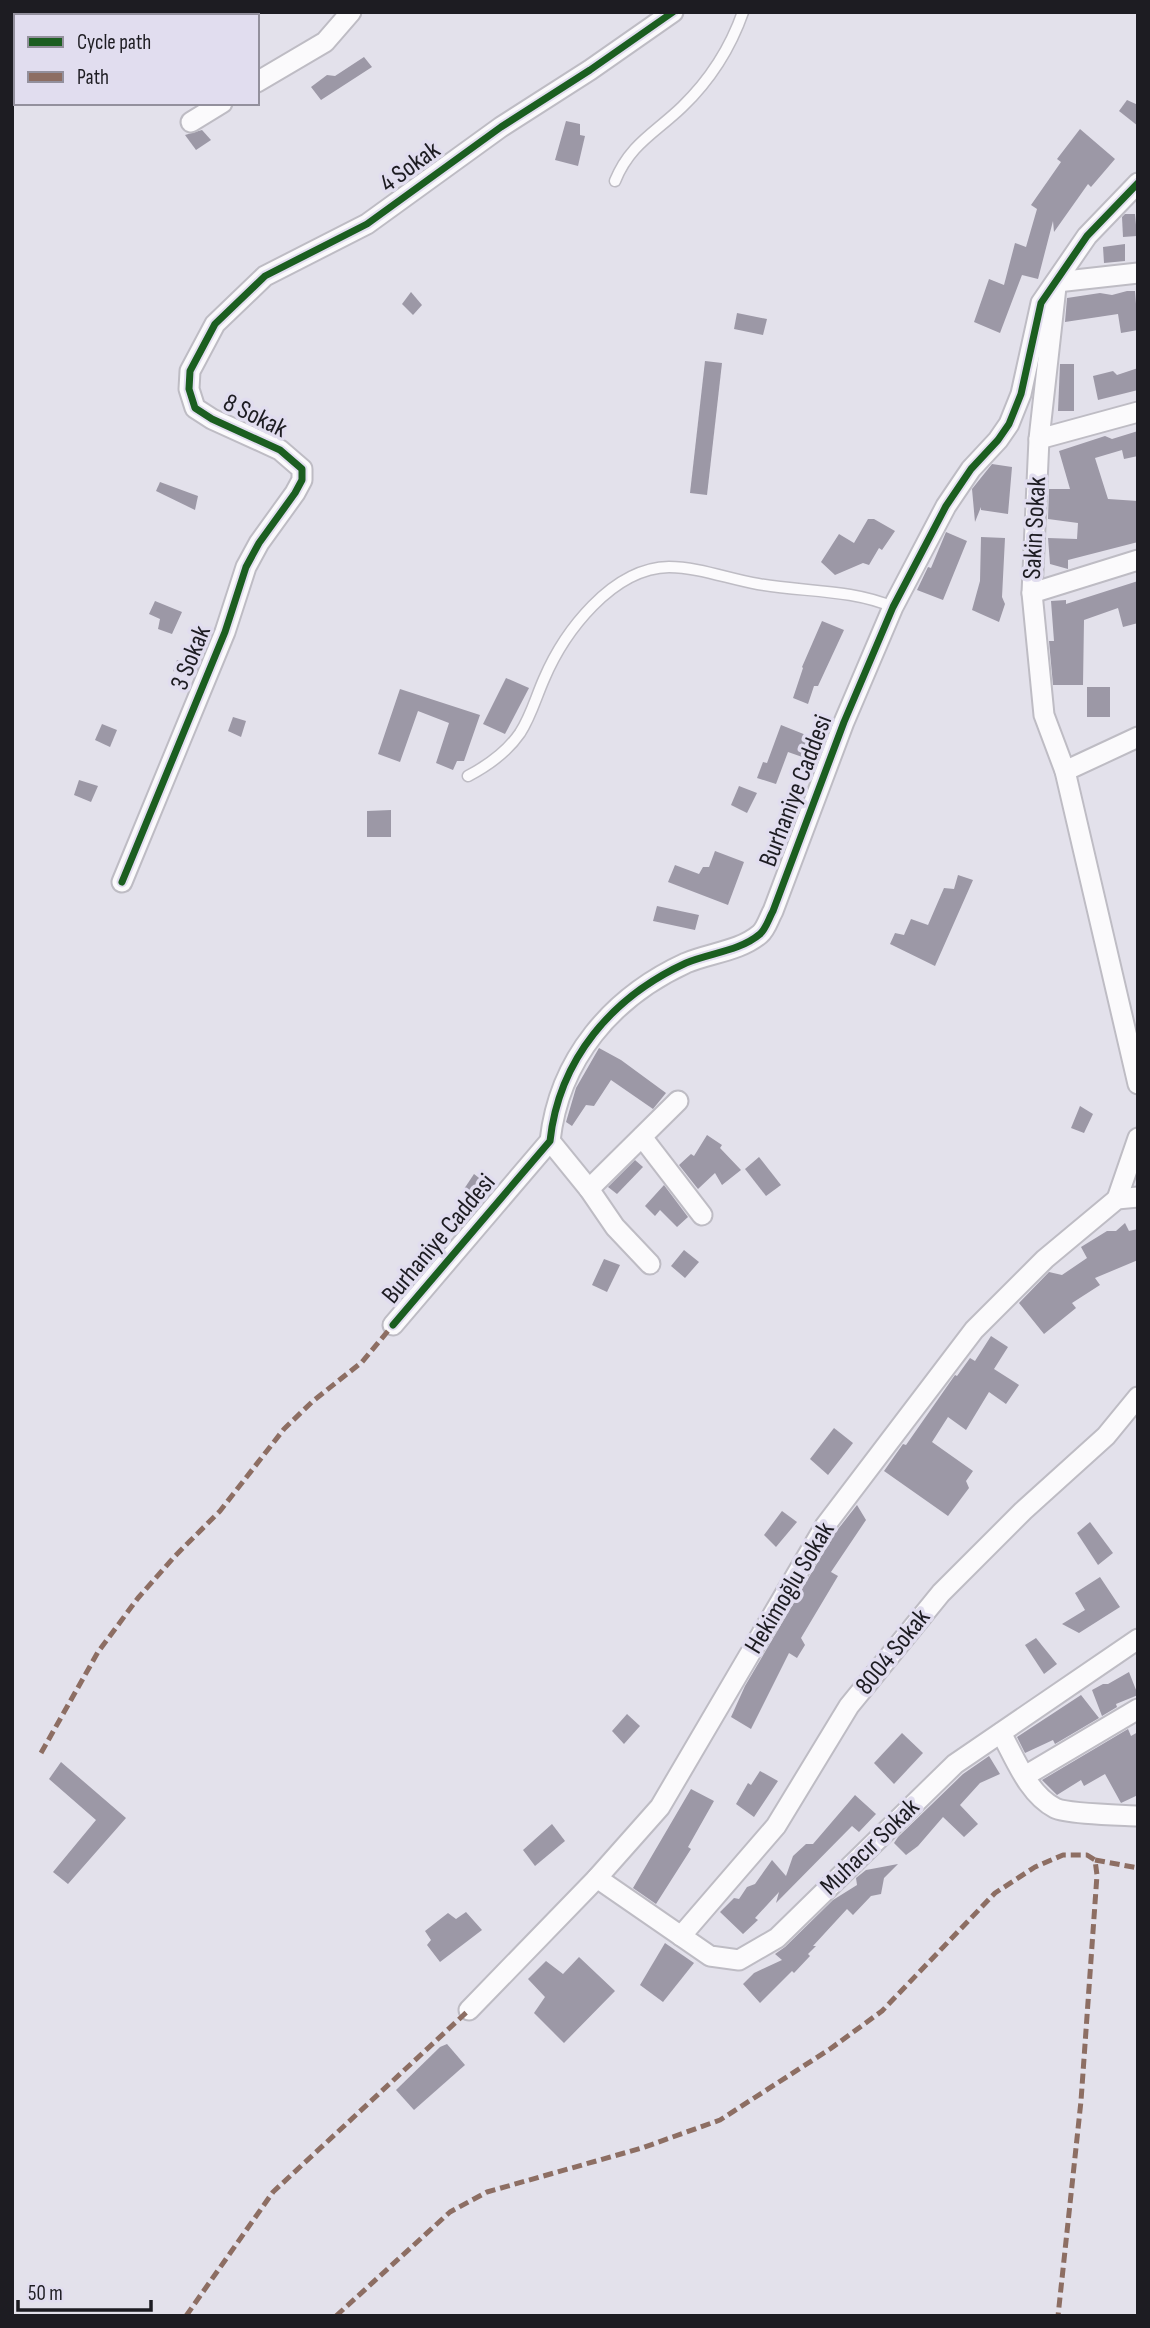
<svg xmlns="http://www.w3.org/2000/svg" width="1150" height="2328" viewBox="0 0 1150 2328" font-family="'Sofia Sans Condensed',sans-serif">
<rect width="100%" height="100%" fill="#e3e1eb"/>
<path fill="#d1d8c4" d="M64,12H237L229,16H69Z"/>
<g fill="#9c98a6">
<path d="M364,57L372,67L321,100L311,87L327,75L335,76Z"/>
<path d="M1127,100L1138,105V126L1119,111Z"/>
<path d="M566,121L580,124V135L585,136L578,166L555,160Z"/>
<path d="M1080,129L1115,159L1091,187L1088,184L1054,232L1053,221L1038,279L1022,275L1000,333L974,322L989,279L1004,285L1015,243L1026,247L1037,209L1031,205L1061,162L1057,159Z"/>
<path d="M202,130L211,140L196,150L185,135Z"/>
<path d="M1125,214H1135L1137,236L1123,237L1122,217Z"/>
<path d="M1125,244V261L1104,263L1103,247Z"/>
<path d="M1127,291H1135L1138,330L1121,333L1118,314L1065,322L1067,298L1100,293L1112,295Z"/>
<path d="M411,292L422,305L413,315L402,304Z"/>
<path d="M737,313L767,319L763,335L734,329Z"/>
<path d="M705,361L722,363L707,495L690,493Z"/>
<path d="M1060,364H1074V411H1058Z"/>
<path d="M1138,368V390L1098,400L1093,376L1113,371L1117,375Z"/>
<path d="M1138,431V456L1124,459L1122,450L1095,458L1108,499L1138,501V542L1068,560V569L1050,564L1048,538L1077,539L1078,523L1048,519L1049,489H1070L1059,451L1105,436L1112,439Z"/>
<path d="M992,464L1012,467L1008,514L981,510V507L975,522L972,489Z"/>
<path d="M160,482L198,496L195,510L156,491Z"/>
<path d="M868,519H874L895,531L882,550L879,548L869,565L863,563L835,575L821,562L839,534L854,543Z"/>
<path d="M946,532L967,541L943,600L917,590L928,567L931,568Z"/>
<path d="M981,537L1005,538L1002,597L1005,604L999,622L972,610L980,581Z"/>
<path d="M1138,581V623L1123,627L1118,608L1084,620L1083,685H1053L1049,641H1054L1051,601L1066,600V604Z"/>
<path d="M155,601L182,612L172,634L158,629L160,619L149,614Z"/>
<path d="M822,621L844,630L818,686H814L808,704L793,698L803,668L802,667Z"/>
<path d="M177,660L195,661L199,664L193,678L173,671Z"/>
<path d="M506,678L529,688L505,734L483,724Z"/>
<rect x="1087" y="687" width="23" height="30"/>
<path d="M400,689L480,715L464,761H457L453,770L436,763L449,723L418,711L400,762L378,754Z"/>
<path d="M233,717L246,721L241,737L228,731Z"/>
<path d="M102,724L117,730L110,747L95,740Z"/>
<path d="M781,725L816,739L808,759L788,752L776,784L757,778L763,762L767,763Z"/>
<path d="M79,780L98,786L91,802L74,795Z"/>
<path d="M739,786L757,793L747,813L731,805Z"/>
<path d="M391,810V837H367V811Z"/>
<path d="M715,851L744,862L728,905L668,882L675,865L699,874L703,867H709Z"/>
<path d="M958,875L973,880L935,966L890,944L895,933L904,935L911,919L928,925L944,888L954,889Z"/>
<path d="M657,906L699,915L695,930L653,921Z"/>
<path d="M599,1048L621,1060L666,1093L653,1109L611,1080L594,1106L586,1105L572,1126L566,1122L576,1088Z"/>
<path d="M1080,1106L1093,1114L1084,1133L1071,1128Z"/>
<path d="M707,1135L722,1145L720,1148L741,1170L722,1185L715,1173L698,1189L679,1165L691,1154L694,1156Z"/>
<path d="M759,1157L781,1185L766,1196L745,1169Z"/>
<path d="M635,1160L643,1167L617,1194L608,1187Z"/>
<path d="M474,1174L492,1188L480,1204L462,1192Z"/>
<path d="M664,1185L688,1217L677,1227L660,1210L655,1216L645,1206Z"/>
<path d="M1125,1223L1129,1231L1138,1229V1260L1095,1278L1100,1285L1072,1303L1076,1308L1044,1334L1019,1303L1049,1272L1062,1275L1087,1258L1081,1247L1107,1231H1116Z"/>
<path d="M684,1250L699,1262L685,1278L671,1266Z"/>
<path d="M604,1259L620,1265L607,1292L592,1285Z"/>
<path d="M991,1336L1008,1347L994,1369L1019,1385L1006,1404L989,1392L966,1430L948,1417L932,1442L973,1471L966,1481L969,1488L948,1516L884,1471L903,1444L906,1445L955,1375L957,1376L970,1358L975,1361Z"/>
<path d="M834,1428L853,1443L828,1475L810,1459Z"/>
<path d="M857,1505L866,1520L831,1572L838,1576L801,1638L805,1645L797,1658L789,1653L751,1729L731,1717L745,1686L835,1533Z"/>
<path d="M782,1511L797,1522L776,1547L764,1535Z"/>
<path d="M1090,1522L1113,1553L1098,1565L1077,1533Z"/>
<path d="M1100,1577L1120,1607L1079,1633L1062,1624L1085,1610L1075,1593Z"/>
<path d="M1036,1638L1057,1664L1044,1674L1025,1645Z"/>
<path d="M1129,1672L1138,1695L1116,1704L1117,1707L1102,1716L1092,1690L1103,1684H1108Z"/>
<path d="M1081,1695L1099,1718L1055,1744L1053,1740L1025,1753L1017,1737Z"/>
<path d="M627,1714L640,1726L624,1744L612,1731Z"/>
<path d="M1128,1729L1131,1736L1138,1732V1795L1121,1803L1105,1774L1084,1786L1081,1780L1057,1795L1042,1780Z"/>
<path d="M902,1733L923,1753L894,1784L874,1763Z"/>
<path d="M989,1756L1000,1774L980,1783L960,1805L978,1824L964,1837L943,1817L918,1846L906,1855L894,1843L898,1837L963,1774Z"/>
<path d="M61,1762L126,1818L68,1884L53,1872L96,1820L49,1779Z"/>
<path d="M760,1771L778,1781L754,1817L736,1804L748,1783L751,1785Z"/>
<path d="M691,1789L714,1801L688,1847L691,1849L656,1904L633,1888Z"/>
<path d="M855,1795L876,1814L859,1832L852,1826L776,1903L779,1892L755,1918L758,1920L743,1934L720,1912L734,1898L739,1899L747,1887L755,1884L772,1860L786,1876L793,1856L806,1844H813Z"/>
<path d="M552,1824L565,1841L535,1866L523,1850Z"/>
<path d="M898,1864L884,1878L881,1894L871,1896L853,1915L847,1909L813,1946H816L808,1954L810,1956L794,1973L792,1971L760,2003L743,1984L754,1973L782,1960L775,1954L785,1947L833,1900L857,1885L856,1878L866,1870Z"/>
<path d="M466,1912L482,1930L440,1962L427,1945L431,1940L425,1931L448,1913L456,1919Z"/>
<path d="M665,1943L694,1963L663,2002L640,1985Z"/>
<path d="M579,1957L615,1991L564,2043L534,2013L545,1997L528,1979L546,1961L563,1974Z"/>
<path d="M447,2044L465,2065L414,2110L396,2090L440,2047Z"/>
</g>
<g fill="none" stroke-linecap="round" stroke-linejoin="round">
<defs>
<g id="lane">
<path d="M615,181C630,144 655,133 682,107C710,80 730,49 743,12"/>
<path d="M468,776C489,765 507,752 520,733C531,716 536,697 544,679C564,632 612,568 669,567C698,567 729,579 758,584C803,592 851,589 893,607"/>
</g>
<g id="street">
<path d="M257,82L325,42L351,12"/>
<path d="M191,122L222,103"/>
<path d="M1057,282L1138,273"/>
<path d="M1056,287L1039,439L1032,593L1044,715L1065,771L1138,1084"/>
<path d="M1039,439L1138,412"/>
<path d="M1032,593L1138,560"/>
<path d="M1065,771L1138,737"/>
<path d="M122,882L225,632L246,567L259,543L295,493L302,480V469L280,450L212,419L195,408L189,389L190,371L215,324L265,276L367,224L501,127L590,70L673,12"/>
<path d="M642,1137L702,1215"/>
<path d="M550,1141L589,1189L615,1227L650,1264"/>
<path d="M589,1189L678,1101"/>
<path d="M1117,1199L1138,1138"/>
<path d="M393,1325L550,1141C559,1059 612,997 686,963C710,953 740,951 760,934C766,929 769,918 773,911L844,722L893,607L946,506L971,469L998,440L1009,424L1021,394L1041,303L1087,236L1138,183"/>
<path d="M1001,1733C1015,1758 1028,1794 1055,1808C1067,1814 1121,1815 1138,1816"/>
<path d="M1025,1776L1138,1709"/>
<path d="M597,1878L710,1956L739,1960L777,1938L955,1764L1138,1639"/>
<path d="M681,1936L776,1826L849,1706L941,1593L1023,1511L1106,1436L1138,1397"/>
<path d="M469,2010L597,1878L660,1807L825,1526L974,1330L1045,1259L1117,1199L1138,1197"/>
</g>
</defs>
<use href="#lane" stroke="#bebcc4" stroke-width="13"/>
<use href="#street" stroke="#bebcc4" stroke-width="23"/>
<use href="#lane" stroke="#fbfafc" stroke-width="10"/>
<use href="#street" stroke="#fbfafc" stroke-width="19"/>
<g stroke="#8d6e63" stroke-width="5" stroke-dasharray="10 5" stroke-linecap="butt">
<path d="M41,1753L98,1652L138,1598L175,1556L220,1511L284,1429L313,1401L362,1362L393,1325"/>
<path d="M1095,1860L1138,1868"/>
<path d="M186,2316L273,2192L469,2010"/>
<path d="M336,2316L450,2212L487,2192L642,2148L720,2120L830,2049L882,2011L995,1893L1035,1867L1063,1855H1087L1095,1860L1097,1875L1081,2101L1058,2316"/>
</g>
<defs>
<g id="cycleway">
<path d="M122,882L225,632L246,567L259,543L295,493L302,480V469L280,450L212,419L195,408L189,389L190,371L215,324L265,276L367,224L501,127L590,70L673,12"/>
<path d="M393,1325L550,1141C559,1059 612,997 686,963C710,953 740,951 760,934C766,929 769,918 773,911L844,722L893,607L946,506L971,469L998,440L1009,424L1021,394L1041,303L1087,236L1138,183"/>
</g>
</defs>
<use href="#cycleway" stroke="#e1ddef" stroke-width="11"/>
<use href="#cycleway" stroke="#1b5e20" stroke-width="7"/>
</g>
<g text-anchor="middle" dominant-baseline="central" stroke-width="7" stroke-linejoin="round" paint-order="stroke">
<g font-size="26" fill="#1d1c22" stroke="#e1ddef">
<text transform="translate(410 167) rotate(-36)">4 Sokak</text>
<text transform="translate(255 416) rotate(26)">8 Sokak</text>
<text transform="translate(1035 528) rotate(-87)">Sakin Sokak</text>
<text transform="translate(191 658) rotate(-68)">3 Sokak</text>
<text transform="translate(796 791) rotate(-69)">Burhaniye Caddesi</text>
<text transform="translate(439 1239) rotate(-50)">Burhaniye Caddesi</text>
<text transform="translate(790 1588) rotate(-59)">Hekimoğlu Sokak</text>
<text transform="translate(893 1652) rotate(-51)">8004 Sokak</text>
<text transform="translate(870 1847) rotate(-44)">Muhacır Sokak</text>
</g>
</g>
<rect width="1150" height="2328" fill="none" stroke="#1d1c22" stroke-width="28"/>
<rect x="14" y="14" width="245" height="91" fill="#e1ddef" stroke="#93909d" stroke-width="2"/>
<rect x="28" y="37" width="35" height="10" fill="#1b5e20" stroke="#93909d" stroke-width="2"/>
<text x="77" y="49" font-size="21" fill="#1d1c22">Cycle path</text>
<rect x="28" y="72" width="35" height="10" fill="#8d6e63" stroke="#93909d" stroke-width="2"/>
<text x="77" y="84" font-size="21" fill="#1d1c22">Path</text>
<path d="M18 2300v10h133v-10" fill="none" stroke="#1d1c22" stroke-width="3.5"/>
<text x="28" y="2300" font-size="21" fill="#1d1c22" stroke="#e1ddef" stroke-width="5" paint-order="stroke">50 m</text>
</svg>
